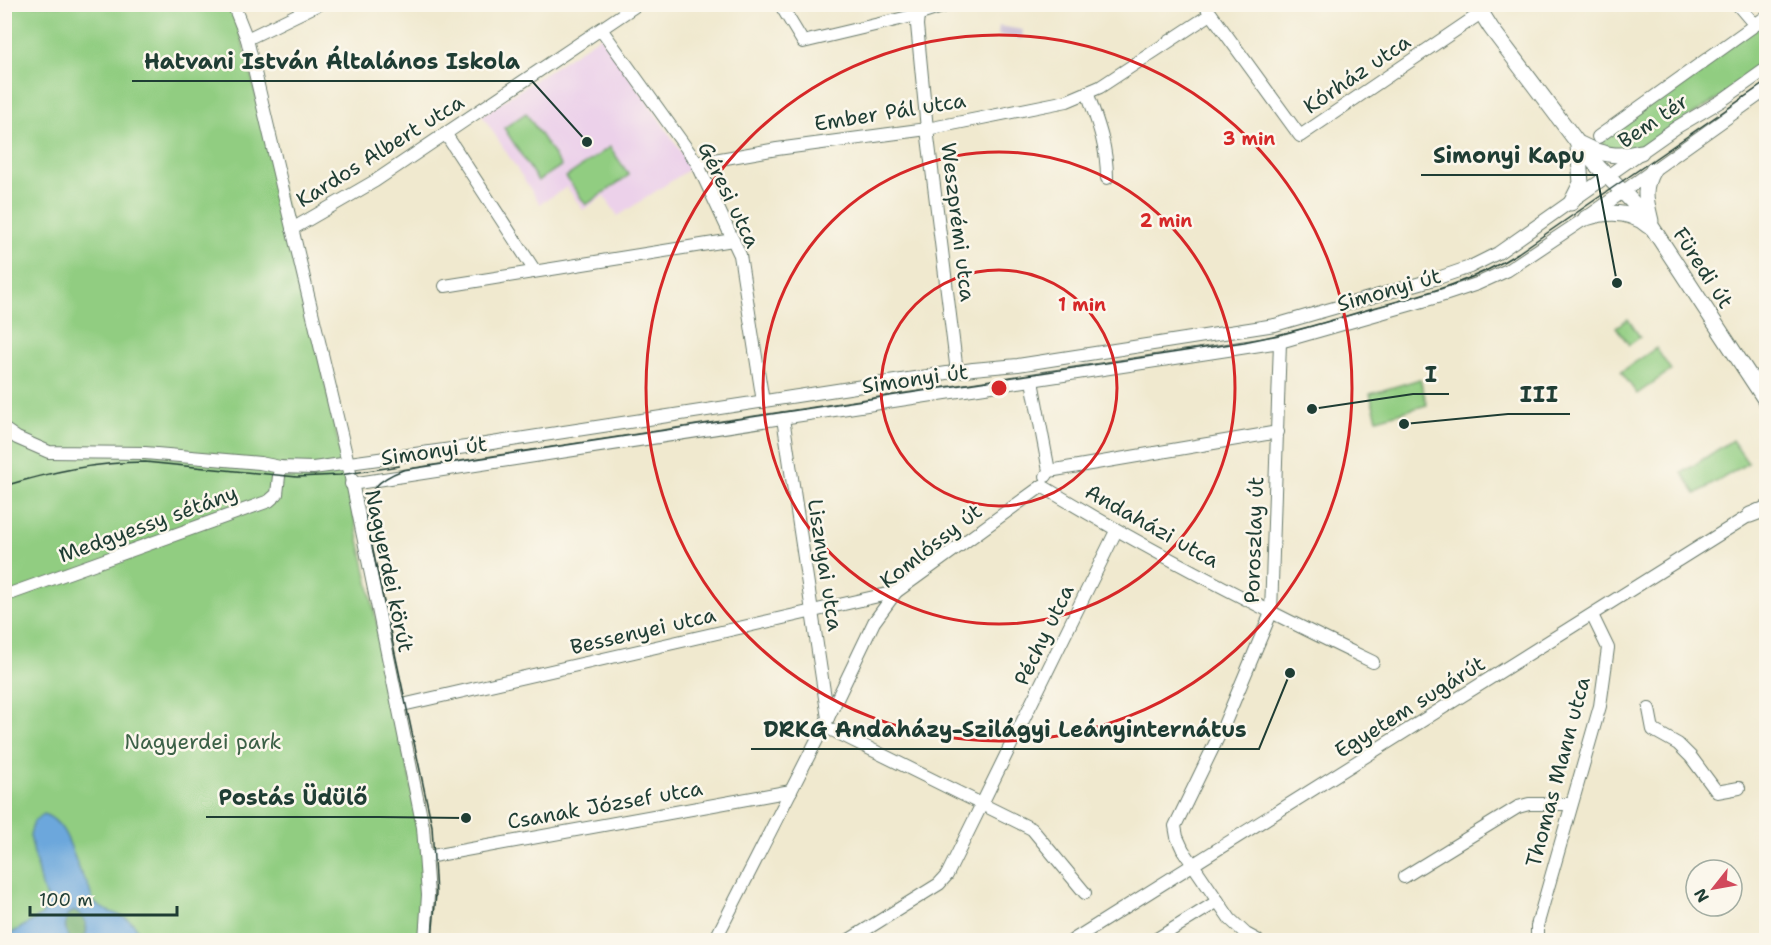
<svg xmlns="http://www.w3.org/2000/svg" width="1771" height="945" viewBox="0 0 1771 945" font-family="'Shantell Sans',sans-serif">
<rect width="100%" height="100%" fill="#fbf7ec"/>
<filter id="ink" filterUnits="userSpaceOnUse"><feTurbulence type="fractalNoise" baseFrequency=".0167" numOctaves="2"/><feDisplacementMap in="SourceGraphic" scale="12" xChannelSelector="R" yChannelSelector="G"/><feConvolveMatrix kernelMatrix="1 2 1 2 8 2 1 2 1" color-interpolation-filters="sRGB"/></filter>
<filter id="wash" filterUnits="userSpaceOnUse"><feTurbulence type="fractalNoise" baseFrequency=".008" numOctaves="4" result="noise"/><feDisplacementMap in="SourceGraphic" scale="24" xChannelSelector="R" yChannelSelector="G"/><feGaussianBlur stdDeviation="1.35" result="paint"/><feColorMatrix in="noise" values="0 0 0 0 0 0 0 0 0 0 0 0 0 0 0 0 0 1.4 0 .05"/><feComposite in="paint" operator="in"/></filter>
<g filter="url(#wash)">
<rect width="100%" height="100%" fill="#f0e9cf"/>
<path fill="#ecd1ea" d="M601,36L658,117L691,168L618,216L604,196L583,210L567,187L540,204L482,115Z"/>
<path fill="#cbbfd5" d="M999,26L1023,30L1022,39L998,35Z"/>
<g fill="#91cd81" stroke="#58855a" stroke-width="1.5">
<path d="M5,5H233L299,259L427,857L419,940H5Z"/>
<path d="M1766,17V69L1628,155L1597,142Z"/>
<path d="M526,113L561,166L538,181L504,128Z"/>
<path d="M610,147L629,175L586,205L566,177Z"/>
<path d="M1628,319L1640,337L1629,345L1616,327Z"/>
<path d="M1656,348L1671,370L1637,394L1621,372Z"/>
<path d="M1420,379L1427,405L1377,419L1370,394Z"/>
<path d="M1732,440L1748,463L1696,494L1682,473Z"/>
</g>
<path fill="#74b06f" stroke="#4a7652" stroke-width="1.5" d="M75,911C85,915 89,928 85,937L72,940L68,937C65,928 64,923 68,914Z"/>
<path fill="#6ca7dc" stroke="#467288" stroke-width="1.5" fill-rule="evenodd" d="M44,814C69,824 71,854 82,875C83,878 86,880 87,883C91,890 90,899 96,904C111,917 138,913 140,940H5V937L41,916L46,908L47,897L41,886L30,835L34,821ZM75,911C85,915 89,928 85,937L72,940L68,937C65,928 64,923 68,914Z"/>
</g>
<g filter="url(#ink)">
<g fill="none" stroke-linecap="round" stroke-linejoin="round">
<defs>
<g id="minor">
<path d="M233,4L247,39L348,463L423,827L428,895L425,940"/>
<path d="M780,4L803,42L917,15L951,4"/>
<path d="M919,4L917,25L927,129L957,372"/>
<path d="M1204,4L1300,136L1481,13"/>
<path d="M1737,4L1755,25"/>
<path d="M601,29L697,163L740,255L763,402"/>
<path d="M247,39L319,4"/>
<path d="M1087,92C1098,123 1107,146 1107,178"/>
<path d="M445,133L535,271"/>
<path d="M1598,137L1766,17"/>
<path d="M697,163L777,149L927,129L1067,101L1100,87L1211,14"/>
<path d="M292,229L375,181L638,4"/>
<path d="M445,286L733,240"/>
<path d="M1032,381L1049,471L1046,476"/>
<path d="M783,418L828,718"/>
<path d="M4,429L17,438L49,452L145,453L260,463L280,467L313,468L466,447L973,369L1018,365L1275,325L1438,278L1470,267L1498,253L1677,127L1721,101L1766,69"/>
<path d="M1049,471L1278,432"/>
<path d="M351,484L1280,342L1444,295L1477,284L1508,270L1586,218L1766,90"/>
<path d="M1042,486C1149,551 1260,608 1373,662"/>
<path d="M4,596L269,501L277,494L280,467"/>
<path d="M398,706L896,592"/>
<path d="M1649,709L1653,730L1678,744L1691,757L1717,792L1739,788"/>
<path d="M824,726L1032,829L1085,893"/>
<path d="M427,857L791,791"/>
<path d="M1404,877L1518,807L1529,804H1571"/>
<path d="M715,940L828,718L874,622L896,592L1042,486"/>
<path d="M849,940L939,884L947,875L1116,531"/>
<path d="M1073,940L1758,510"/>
<path d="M1155,940L1218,901"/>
<path d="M1257,940L1246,934L1230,919L1183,850L1177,837L1175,826L1224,725L1271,613L1280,342"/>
<path d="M1537,940V926L1600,706L1608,648L1592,615"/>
</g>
<g id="major">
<path d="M1476,4L1491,28L1583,150C1602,173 1625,192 1644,215L1766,401"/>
<path d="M1580,144C1601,155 1619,158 1641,152"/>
<path d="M1571,203L1581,183L1578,146"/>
<path d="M1586,218C1608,211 1630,210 1648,226"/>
<path d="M1651,221C1646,200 1642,189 1653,170"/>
<path d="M1750,515L1766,509"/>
</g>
</defs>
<use href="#minor" stroke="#68796a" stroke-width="14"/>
<use href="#major" stroke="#68796a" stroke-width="17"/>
<use href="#minor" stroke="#fff" stroke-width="12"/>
<use href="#major" stroke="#fff" stroke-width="15"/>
<g stroke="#1f3d34" stroke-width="1.5">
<path d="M4,486C51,472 96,462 145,462L297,477L340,475L399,466"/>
<path d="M432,940L436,894L432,826L366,518C365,491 379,479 403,470L1244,342C1288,334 1330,321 1373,308C1424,294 1473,282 1518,253L1766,82"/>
</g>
</g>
</g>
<g fill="none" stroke="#d62828" stroke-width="3">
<circle cx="999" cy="388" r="118"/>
<circle cx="999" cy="388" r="236"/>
<circle cx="999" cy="388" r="353"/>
</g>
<g text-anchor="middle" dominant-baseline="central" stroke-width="5" stroke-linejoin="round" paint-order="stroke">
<g font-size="21" fill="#1f3d34" stroke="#fbf7ec">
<text transform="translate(1357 74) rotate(-34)">Kórház utca</text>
<text transform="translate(890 112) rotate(-9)">Ember Pál utca</text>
<text transform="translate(1653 121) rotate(-34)">Bem tér</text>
<text transform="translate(380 151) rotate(-32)">Kardos Albert utca</text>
<text transform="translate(729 195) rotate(64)">Géresi utca</text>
<text transform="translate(958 222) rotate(83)">Weszprémi utca</text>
<text transform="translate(1703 268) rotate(57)">Füredi út</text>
<text transform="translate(1389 290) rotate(-16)">Simonyi út</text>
<text transform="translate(915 379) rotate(-8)">Simonyi út</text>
<text transform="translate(434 451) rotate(-8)">Simonyi út</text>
<text transform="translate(148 524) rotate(-20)">Medgyessy sétány</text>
<text transform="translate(1152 526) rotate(29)">Andaházi utca</text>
<text transform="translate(1254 540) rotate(-88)">Poroszlay út</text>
<text transform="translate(931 546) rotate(-38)">Komlóssy út</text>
<text transform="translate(825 565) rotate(81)">Lisznyai utca</text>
<text transform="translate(389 571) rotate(78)">Nagyerdei körút</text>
<text transform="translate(643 631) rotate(-13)">Bessenyei utca</text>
<text transform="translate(1044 635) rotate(-64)">Péchy utca</text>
<text transform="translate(1410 707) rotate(-32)">Egyetem sugárút</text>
<text transform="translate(1558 772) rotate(-75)">Thomas Mann utca</text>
<text transform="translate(605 805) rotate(-10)">Csanak József utca</text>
</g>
<g font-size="21" fill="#3c6147" stroke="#fbf7ec">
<text x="203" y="742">Nagyerdei park</text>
</g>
</g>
<circle cx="999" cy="388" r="9" fill="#d62828" stroke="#fbf7ec" stroke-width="3"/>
<g font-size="18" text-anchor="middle" font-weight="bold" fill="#d62828" stroke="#fbf7ec" stroke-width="5" stroke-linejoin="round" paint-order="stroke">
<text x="1249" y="145">3 min</text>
<text x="1166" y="227">2 min</text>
<text x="1082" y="311">1 min</text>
</g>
<path fill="none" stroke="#1f3d34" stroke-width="2" d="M587 142L532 81H132M1617 283L1597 175H1421M1312 409L1413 394H1449M1404 424L1508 414H1570M1290 673L1259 749H751M466 818L379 817H206"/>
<g fill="#1f3d34" stroke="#fbf7ec" stroke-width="2">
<circle cx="587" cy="142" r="6"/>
<circle cx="1617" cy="283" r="6"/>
<circle cx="1312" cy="409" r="6"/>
<circle cx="1404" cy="424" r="6"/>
<circle cx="1290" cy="673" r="6"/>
<circle cx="466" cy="818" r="6"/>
</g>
<g font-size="22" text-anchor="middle" font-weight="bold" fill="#1f3d34" stroke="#fbf7ec" stroke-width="5" stroke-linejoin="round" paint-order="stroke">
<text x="332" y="69">Hatvani István Általános Iskola</text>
<text x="1509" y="163">Simonyi Kapu</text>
<text x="1431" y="382">I</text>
<text x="1539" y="402">III</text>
<text x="1005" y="737">DRKG Andaházy-Szilágyi Leányinternátus</text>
<text x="293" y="805">Postás Üdülő</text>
</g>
<rect width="1771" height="945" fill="none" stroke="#fbf7ec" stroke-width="24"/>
<g transform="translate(1714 888) rotate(239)"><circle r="28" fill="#fbf7ec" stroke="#a3ada2" stroke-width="1.5"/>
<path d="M0-4.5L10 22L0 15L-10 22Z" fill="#d1495b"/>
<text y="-9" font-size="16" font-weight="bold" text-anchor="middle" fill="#1f3d34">N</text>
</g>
<path d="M30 906v9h147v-9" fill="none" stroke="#1f3d34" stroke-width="3"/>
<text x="39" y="906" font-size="18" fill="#1f3d34" stroke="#fbf7ec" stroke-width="4.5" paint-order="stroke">100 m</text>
</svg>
